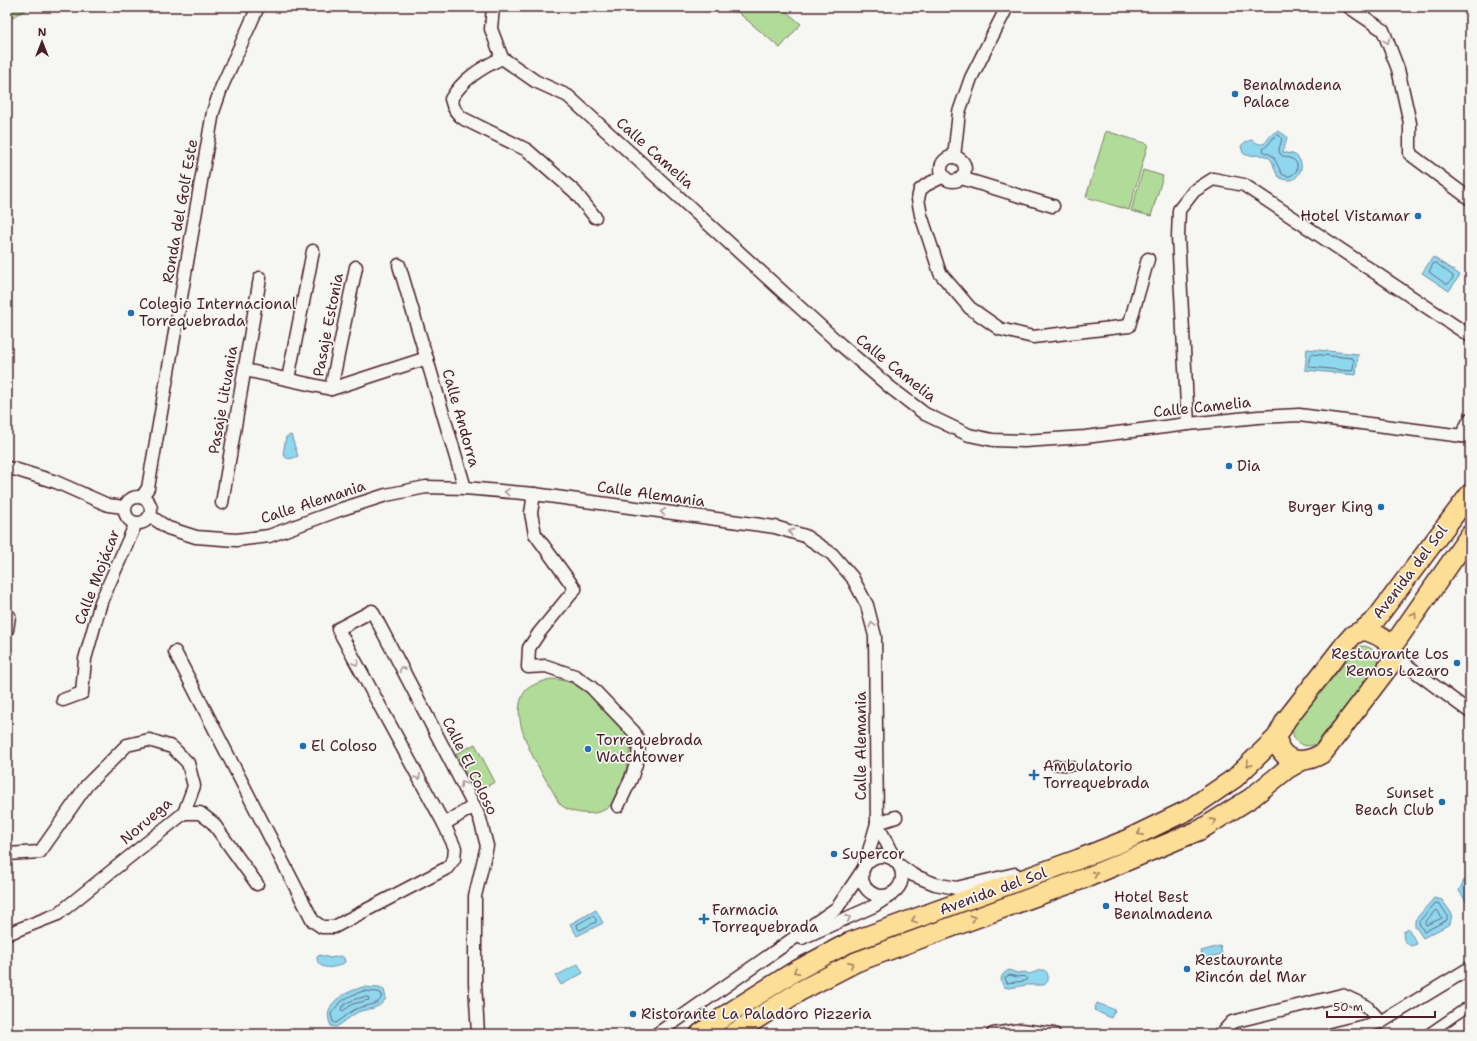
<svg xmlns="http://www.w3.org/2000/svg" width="1477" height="1041" viewBox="0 0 1477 1041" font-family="'Shantell Sans',sans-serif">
<rect width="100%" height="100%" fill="#f6f6f2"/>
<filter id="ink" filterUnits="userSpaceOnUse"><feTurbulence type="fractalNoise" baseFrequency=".025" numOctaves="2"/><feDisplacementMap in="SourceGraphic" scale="8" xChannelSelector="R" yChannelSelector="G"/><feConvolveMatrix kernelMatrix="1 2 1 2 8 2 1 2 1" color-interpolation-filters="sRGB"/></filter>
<g filter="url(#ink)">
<g fill="#b0db98" stroke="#7d7d62">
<path d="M7,7H31L7,20Z"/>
<path d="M736,7H781L801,24L780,48L734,9Z"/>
<path d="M1106,131L1148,144L1129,210L1086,197Z"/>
<path d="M1143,170L1163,176L1151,216L1131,211Z"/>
<path d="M1363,646C1373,647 1379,654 1378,665L1316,744C1302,750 1290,740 1293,726L1358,647Z"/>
<path d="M551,679C574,680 585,689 601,704C611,715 625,725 630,740C633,752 619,798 610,806C598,817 573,815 561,805C559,803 557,800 556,797C542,772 504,718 526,690C532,684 544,681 551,679Z"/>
<path d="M475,744L495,782L476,792L456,754Z"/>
</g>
<g fill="#8ed7ef" stroke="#738da1">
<path d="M1278,131L1285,135L1287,138L1283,152C1287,154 1291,153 1295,155C1303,160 1303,170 1297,176C1295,179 1293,180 1289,180C1271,180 1277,162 1268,157C1261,154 1253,156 1246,155L1243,153L1241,146L1245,142L1252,140C1269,152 1265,134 1278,131Z"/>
<path d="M1433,257L1460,275L1449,291L1422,273Z"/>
<path d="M1307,349L1358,354L1356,375L1305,370Z"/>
<path d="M291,435L298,456C291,459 287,461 283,454L286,437Z"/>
<path d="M1464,880L1470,881V907L1459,891Z"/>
<path d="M1434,898L1442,900L1452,914L1450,924L1423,938L1415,926V920Z"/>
<path d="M596,910L603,923L577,936L570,924Z"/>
<path d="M1408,928L1417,944L1411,946C1404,942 1402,939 1404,931Z"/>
<path d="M1220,946L1222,954L1203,958L1201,951Z"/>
<path d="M320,955L330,958L341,956L344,958L345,962C337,969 316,971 317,957Z"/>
<path d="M578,964L583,973L561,985L556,976Z"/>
<path d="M1009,970L1017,973L1025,972L1029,974C1035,973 1047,964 1048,977C1049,980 1047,983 1044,985H1027L1009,988L1004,987C999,979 1001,974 1009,970Z"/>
<path d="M363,987L379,988L384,990L386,998C380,1010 368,1008 358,1012C350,1016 344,1023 336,1027L331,1026C320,1003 346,992 363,987Z"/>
<path d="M1097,1003L1115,1010L1111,1018L1094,1010Z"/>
</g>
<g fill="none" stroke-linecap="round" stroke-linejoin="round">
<g stroke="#656979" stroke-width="1">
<path d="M1277,135L1280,136L1282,139L1279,149L1280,154C1286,159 1293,156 1297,164V170C1293,176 1288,178 1282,174L1273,156L1263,151L1264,148C1270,145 1271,138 1277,135Z"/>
<path d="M1436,263L1453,276V278L1448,284H1446L1429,272L1433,264Z"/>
<path d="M1312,354L1352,358L1354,360L1353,369L1351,371L1310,367C1308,364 1309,356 1312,354Z"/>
<path d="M1436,903L1440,904L1447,915V920L1424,932L1420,925L1419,922Z"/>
<path d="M1436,910L1438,911L1442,918L1426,925L1425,923Z"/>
<path d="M593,916L596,919V922L580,930L578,929L577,925Z"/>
<path d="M1010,975L1017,977L1025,976L1027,979L1025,981L1007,983L1005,978Z"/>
<path d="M364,991L378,992L381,993C385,1006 362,1005 354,1010C348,1013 343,1019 336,1023L333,1022L331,1014C339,1001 349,995 364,991Z"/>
<path d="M364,997H368L369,1000L353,1004L343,1011L341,1010C343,1002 356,999 364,997Z"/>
</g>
<defs>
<g id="pedestrian">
<path d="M1056,765L1072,766"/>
<path d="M1428,1034L1470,1005"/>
</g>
<g id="minor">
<path d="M493,7L491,29L502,58L535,81L568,96L841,345L891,388L925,414L969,435L993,440L1024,441L1085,437L1188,424L1258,417L1299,415L1470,437"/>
<path d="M1349,7L1383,30L1398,69L1410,123V154L1470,199"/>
<path d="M502,58C481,68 463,79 451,99C453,108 456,114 464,119L527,150L575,192L595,217"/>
<path d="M954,157L959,112L971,78L1007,7"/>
<circle cx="953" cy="169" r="12"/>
<path d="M944,176L926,185L920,190L918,199L921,215L940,273L970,308L1000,329L1033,337L1129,326L1148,259"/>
<path d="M961,178L1053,206"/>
<path d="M399,265L465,488"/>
<path d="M245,370L331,389L427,358"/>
<path d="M288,379L313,251"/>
<path d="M331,389L356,267"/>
<path d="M1188,424L1178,237L1179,210L1194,191L1213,179L1244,185L1470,336"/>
<path d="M1461,436L1470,419"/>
<path d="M7,468L14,469L56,482L108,505L124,507"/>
<path d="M534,494L531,513L535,534L575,589L539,633L529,648L528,667L546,666L575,676L591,687L634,732L639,742L638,758L631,779L618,806"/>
<circle cx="138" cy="510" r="13"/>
<path d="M142,497L148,488L213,112L222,86L258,7"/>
<path d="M222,503L260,278"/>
<path d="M150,516L168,528L196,537L236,540L269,536L342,509L386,495L426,487L465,488L534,494L775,527L805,536L832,554L852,577L867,605L875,636L877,823L895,860"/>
<path d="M7,615L9,616L7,630"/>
<path d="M175,652L313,921L322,927H334L447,868L454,859L455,848L444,824"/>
<path d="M1393,655L1470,712"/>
<path d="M63,700L82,693L85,659L101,602L136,523"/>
<path d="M474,806L444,824L338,629L372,611L474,806L480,819L487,846L475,896V983L478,1034"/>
<path d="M184,813H200L213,823L257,884"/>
<path d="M877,823L896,817"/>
<path d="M7,854L40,852L87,785L127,745L149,740L172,747L188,763L194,786L184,813L58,914L7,934"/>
<circle cx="882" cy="876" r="20"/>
<path d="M865,865L877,823"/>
<path d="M899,865L913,875L935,884L956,888L1015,874"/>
<path d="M802,938L874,906L892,894"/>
<path d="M657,1034L837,908L862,871"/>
<path d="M993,1034L1021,1030L1054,1034"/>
<path d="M1221,1034L1232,1022L1342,995L1366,1006L1381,1022"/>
<path d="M1332,1034L1381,1022L1470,968"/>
</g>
<g id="primary">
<path d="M1392,647L1470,535"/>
<path d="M1277,737C1278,740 1278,746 1280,749C1290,766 1310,761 1323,753L1390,665C1391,662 1393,659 1393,656C1395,641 1374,633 1363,630"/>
<path d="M700,1034L729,1013L792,973L848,943L1079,859L1124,841L1188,810L1235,778L1277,737L1286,720L1345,644L1353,635L1363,630L1376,619L1470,494"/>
<path d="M733,1034L800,991L856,962L1088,877L1200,830L1251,798L1287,769L1301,761"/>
</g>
</defs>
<use href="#pedestrian" stroke="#4a1f2b" stroke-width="12"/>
<use href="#minor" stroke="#4a1f2b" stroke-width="15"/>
<use href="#primary" stroke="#4a1f2b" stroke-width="22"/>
<use href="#pedestrian" stroke="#f6f6f2" stroke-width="9"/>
<use href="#minor" stroke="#f6f6f2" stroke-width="12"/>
<use href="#primary" stroke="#fdde96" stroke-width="19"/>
</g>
<defs><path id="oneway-chevron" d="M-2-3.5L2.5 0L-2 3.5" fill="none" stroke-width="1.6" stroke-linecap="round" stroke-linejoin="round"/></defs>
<g stroke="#a99598">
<use href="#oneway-chevron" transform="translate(1387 41) rotate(70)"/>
<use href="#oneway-chevron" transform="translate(507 492) rotate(-175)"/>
<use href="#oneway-chevron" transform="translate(663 512) rotate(-172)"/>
<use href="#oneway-chevron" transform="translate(791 532) rotate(-163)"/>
<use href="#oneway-chevron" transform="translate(872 625) rotate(-104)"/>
<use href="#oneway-chevron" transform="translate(356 663) rotate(61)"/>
<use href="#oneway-chevron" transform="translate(402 669) rotate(-118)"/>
<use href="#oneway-chevron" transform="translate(418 777) rotate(61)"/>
<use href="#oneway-chevron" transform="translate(463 784) rotate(-118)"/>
<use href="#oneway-chevron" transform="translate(848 918) rotate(-24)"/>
</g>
<g stroke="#a47e60">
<use href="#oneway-chevron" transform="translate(1414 615) rotate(-55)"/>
<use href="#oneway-chevron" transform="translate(1249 764) rotate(136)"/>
<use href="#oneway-chevron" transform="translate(1213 821) rotate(-32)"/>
<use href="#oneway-chevron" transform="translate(1140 833) rotate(154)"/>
<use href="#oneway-chevron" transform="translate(1095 874) rotate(-22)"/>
<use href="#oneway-chevron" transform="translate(973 918) rotate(-20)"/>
<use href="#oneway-chevron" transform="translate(914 920) rotate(160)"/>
<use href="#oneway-chevron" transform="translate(851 964) rotate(-27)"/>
<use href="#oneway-chevron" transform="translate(796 971) rotate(151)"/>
</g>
</g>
<g fill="#1f6fb2" stroke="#f6f6f2" stroke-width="1.5">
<circle cx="1235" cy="94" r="4"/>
<circle cx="1418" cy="216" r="4"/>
<circle cx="131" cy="313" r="4"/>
<circle cx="1229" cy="466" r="4"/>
<circle cx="1381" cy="507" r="4"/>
<circle cx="1457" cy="663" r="4"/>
<circle cx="303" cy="746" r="4"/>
<circle cx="588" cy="749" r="4"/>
<path d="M1032 769h4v4h4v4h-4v4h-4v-4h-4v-4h4z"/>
<circle cx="1442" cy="802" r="4"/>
<circle cx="834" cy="854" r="4"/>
<circle cx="1106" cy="906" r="4"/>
<path d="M702 913h4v4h4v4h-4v4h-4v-4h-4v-4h4z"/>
<circle cx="1187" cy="969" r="4"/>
<circle cx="633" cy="1014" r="4"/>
</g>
<g text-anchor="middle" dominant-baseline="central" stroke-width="3.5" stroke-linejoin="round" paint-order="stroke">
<g font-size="15" fill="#4a1f2b" stroke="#f6f6f2" text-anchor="start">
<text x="1243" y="85">Benalmadena<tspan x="1243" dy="17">Palace</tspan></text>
<text x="1410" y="216" text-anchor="end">Hotel Vistamar</text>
<text x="139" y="304">Colegio Internacional<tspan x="139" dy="17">Torrequebrada</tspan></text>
<text x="1237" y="466">Dia</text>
<text x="1373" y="507" text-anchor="end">Burger King</text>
<text x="1449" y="654" text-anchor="end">Restaurante Los<tspan x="1449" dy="17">Remos Lazaro</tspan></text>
<text x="596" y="740">Torrequebrada<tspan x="596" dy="17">Watchtower</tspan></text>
<text x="311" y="746">El Coloso</text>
<text x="1043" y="766">Ambulatorio<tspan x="1043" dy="17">Torrequebrada</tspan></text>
<text x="1434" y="793" text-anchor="end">Sunset<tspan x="1434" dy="17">Beach Club</tspan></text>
<text x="842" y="854">Supercor</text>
<text x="1114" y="897">Hotel Best<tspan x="1114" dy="17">Benalmadena</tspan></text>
<text x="712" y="910">Farmacia<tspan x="712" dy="17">Torrequebrada</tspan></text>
<text x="1195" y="960">Restaurante<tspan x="1195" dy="17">Rincón del Mar</tspan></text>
<text x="641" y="1014">Ristorante La Paladoro Pizzeria</text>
</g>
<g font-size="15" fill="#4a1f2b" stroke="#f6f6f2">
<text transform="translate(655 153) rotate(42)">Calle Camelia</text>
<text transform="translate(180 211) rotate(-80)">Ronda del Golf Este</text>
<text transform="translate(328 325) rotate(-79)">Pasaje Estonia</text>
<text transform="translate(896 368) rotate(39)">Calle Camelia</text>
<text transform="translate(223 400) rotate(-80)">Pasaje Lituania</text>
<text transform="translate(1202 407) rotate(-6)">Calle Camelia</text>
<text transform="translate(461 418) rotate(74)">Calle Andorra</text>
<text transform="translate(651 494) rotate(8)">Calle Alemania</text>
<text transform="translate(313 502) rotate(-18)">Calle Alemania</text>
<text transform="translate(1410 572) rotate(-53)">Avenida del Sol</text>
<text transform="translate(97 577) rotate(-69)">Calle Mojácar</text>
<text transform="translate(861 746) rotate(-90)">Calle Alemania</text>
<text transform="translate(470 766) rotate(64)">Calle El Coloso</text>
<text transform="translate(146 821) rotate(-41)">Noruega</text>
<text transform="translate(993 891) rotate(-20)">Avenida del Sol</text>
</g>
</g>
<rect width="1477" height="1041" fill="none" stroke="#f6f6f2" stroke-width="24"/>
<rect x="12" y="12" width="1453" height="1017" fill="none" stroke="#4a1f2b" stroke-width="1.5" filter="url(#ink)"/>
<g transform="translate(42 42)" stroke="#f6f6f2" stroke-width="3" paint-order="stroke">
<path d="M0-3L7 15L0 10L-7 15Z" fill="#4a1f2b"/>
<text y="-6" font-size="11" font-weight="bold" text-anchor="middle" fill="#4a1f2b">N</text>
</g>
<path d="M1327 1011v6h108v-6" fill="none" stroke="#4a1f2b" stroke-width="2"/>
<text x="1333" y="1011" font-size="12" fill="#4a1f2b" stroke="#f6f6f2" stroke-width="3" paint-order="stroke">50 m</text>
</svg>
